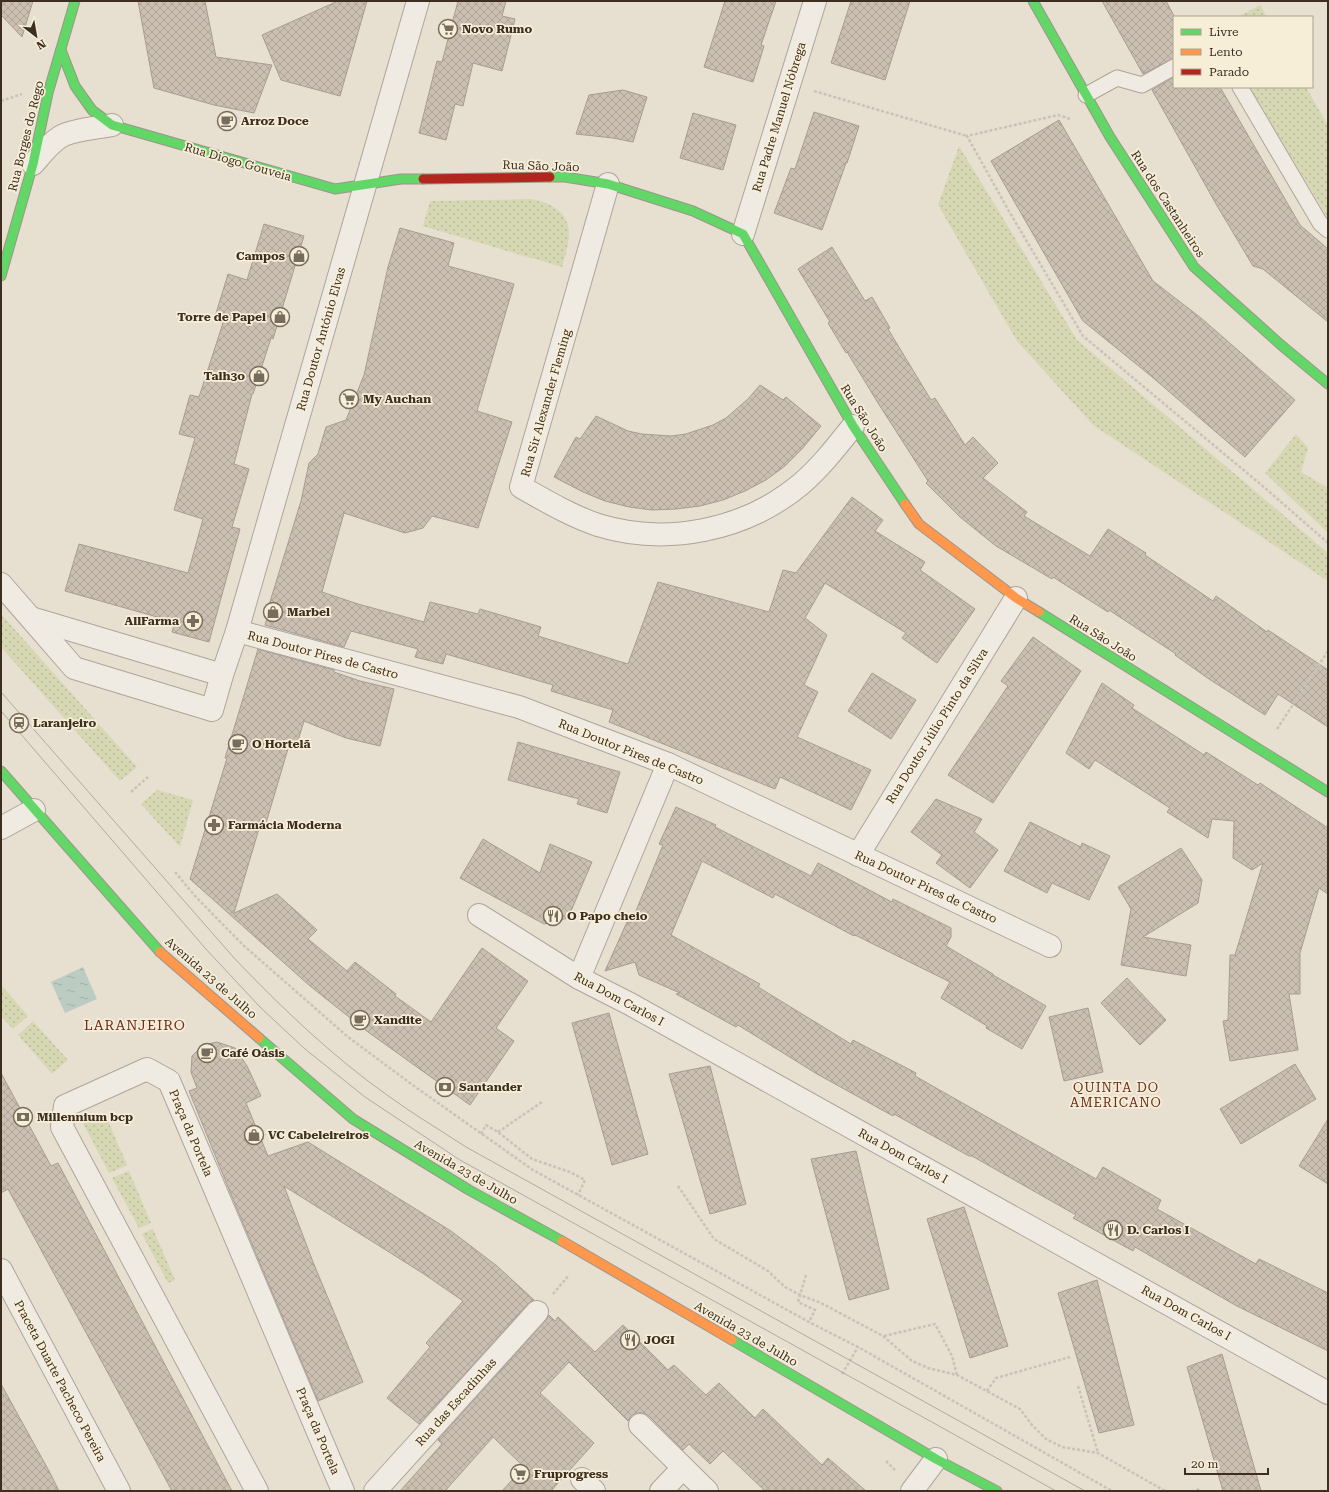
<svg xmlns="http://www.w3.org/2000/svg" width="1329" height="1492" viewBox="0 0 1329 1492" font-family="'Roboto Serif',serif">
<defs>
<pattern id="grass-dots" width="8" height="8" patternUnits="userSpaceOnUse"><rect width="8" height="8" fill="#d6d7b3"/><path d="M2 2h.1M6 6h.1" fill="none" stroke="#b9b99a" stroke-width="1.8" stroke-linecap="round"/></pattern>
<pattern id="water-ripples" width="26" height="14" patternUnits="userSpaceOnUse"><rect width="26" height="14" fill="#bcccc2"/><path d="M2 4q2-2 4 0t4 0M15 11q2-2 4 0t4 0" fill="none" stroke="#a2b0a6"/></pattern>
<pattern id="building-cross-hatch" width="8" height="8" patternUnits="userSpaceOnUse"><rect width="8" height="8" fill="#cbbfb2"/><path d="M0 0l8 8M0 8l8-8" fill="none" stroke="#afa499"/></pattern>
</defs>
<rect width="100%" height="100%" fill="#e7e0d1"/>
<g fill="url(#grass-dots)">
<path d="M1260,5L1267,17H1238Z"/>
<path d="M1249,87H1306L1328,126V218Z"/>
<path d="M959,146L1077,340L1328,553V581L1093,425L1017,341L938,205Z"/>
<path d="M531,199C551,202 570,213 569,236C568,247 565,257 562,267L423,226L430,201Z"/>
<path d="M1296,434L1308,448L1301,472L1328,488V533L1265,473Z"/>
<path d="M1,614L137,767L120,781L1,647Z"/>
<path d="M157,790L193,800L180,847L141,804Z"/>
<path d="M3,987L28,1016L13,1029L1,1016V989Z"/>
<path d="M33,1021L68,1060L52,1074L18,1035Z"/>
<path d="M105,1114L127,1165L109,1173L83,1123Z"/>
<path d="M129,1171L151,1223L139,1228L112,1178Z"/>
<path d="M153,1229L175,1280L168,1283L142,1234Z"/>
</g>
<path fill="url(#water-ripples)" d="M83,967L97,999L65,1013L51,982Z"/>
<g fill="url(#building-cross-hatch)" stroke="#a89c90">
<path d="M1,1H33L22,37L1,15Z"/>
<path d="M138,1H205L216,57L272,65L254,113L214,105L154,88Z"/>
<path d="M338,1H367L340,96L281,80L262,35Z"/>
<path d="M458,1H506L502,16L515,19L502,71L473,63L463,106L455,104L446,140L419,133L437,61L442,62Z"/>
<path d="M725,1H776L761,45L764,46L753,82L704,67Z"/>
<path d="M851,1H910L885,80L831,63Z"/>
<path d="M1102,1H1166L1174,16V58L1143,74Z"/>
<path d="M1174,77V87H1220L1300,225L1328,249V322L1263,269L1253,266L1216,204L1152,90Z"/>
<path d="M623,90L647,97L633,142L613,138L576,134L589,95Z"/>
<path d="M814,112L859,126L847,163H846L822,230L774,213L791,168L795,169Z"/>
<path d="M693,113L736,125L723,170L680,158Z"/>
<path d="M1059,120L1153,281L1201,318L1295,400L1245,457L1151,376L1083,321L991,161Z"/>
<path d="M264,224L304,236L273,339L271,338L253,394H252L234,464L249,469L232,527L240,529L209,642L172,632L175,622L65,591L79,544L188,573L203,519L174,510L195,438L179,434L190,395L199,397L223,323L214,320L228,274L247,280Z"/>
<path d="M400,228L454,243L448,266L514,284L477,411L512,422L478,528L432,516L423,528L405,533L344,513L322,592L358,604L424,622L430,602L478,614L480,609L541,627L538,636L628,664L658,582L769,612L783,570L796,573L852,497L883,520L875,531L925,562L920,570L975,609L937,663L902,638L906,633L825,583L805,618L827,635L804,685L818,692L797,737L871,770L851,810L780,777L775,789L609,722L613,710L551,691L553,685L446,654L443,664L415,657L418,649L351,631L344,647L265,625L267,618H265L301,501L309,463L318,454L326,427L346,420L364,375L388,267Z"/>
<path d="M832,247L865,301L872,297L890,328L888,329L931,400L935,398L965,445L973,437L998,463L983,478L1027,512L1024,516L1090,556L1108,529L1146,553L1145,555L1213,601L1216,596L1267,632L1268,630L1328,670V727L1278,694L1265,715L1209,679L1175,655L1176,654L1109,610L1108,612L1053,577L1052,579L996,546L960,517L926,483L928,481L878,403L847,352L846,353L828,323L830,322L798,269Z"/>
<path d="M760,385L783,400L786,397L821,426L802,449L785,466L766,480L745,491L723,500L700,506L676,509L652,510L629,507L605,501L583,492L554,477L576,437L580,439L596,416L628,431L642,434L671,436L686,434L713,425L726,418L748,399Z"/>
<path d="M1033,637L1081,671L993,803L948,775L1008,686L1001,681Z"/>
<path d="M258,649L334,670V672L360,681L394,689L380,746L346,738L304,721L297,744L290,742L266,823L261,822L234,913L277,894L317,930L308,939L347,971L355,962L396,994L395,996L431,1022L482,948L528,981L496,1028L514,1041L470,1105L368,1032L310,986L190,879L227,758H225Z"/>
<path d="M872,673L916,700L891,739L848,711Z"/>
<path d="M1102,683L1134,705L1132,708L1204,755L1206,752L1258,785L1260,783L1328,828V894L1319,888L1300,953V994H1289L1298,1050L1230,1061L1223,1021L1228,1020L1230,955H1235L1263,863L1252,870L1233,858L1234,821L1212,819L1208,838L1167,812L1170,808L1095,760L1089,769L1066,753Z"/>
<path d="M518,742L620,772L607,813L577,804L579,799L508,780Z"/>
<path d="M936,799L982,819L974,832L998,850L970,888L936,863L942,855L911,832Z"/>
<path d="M676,807L716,825L715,827L811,876L818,863L892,902L893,899L951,928V937L946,946L993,974V975L1046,1006L1022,1049L986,1028L987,1026L941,998L950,982L855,935L854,936L775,894L773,898L702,861L671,935L760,984L758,987L851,1044L853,1040L916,1073L915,1076L1096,1179L1103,1167L1161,1200L1157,1209L1256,1264L1259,1259L1328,1293V1351L1235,1305L1135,1247L1133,1251L1073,1218L1076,1215L972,1156H969L894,1114L893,1116L817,1074L738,1025L736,1027L676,994L680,993L639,975L635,962L605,971L627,922L631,923L663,845L659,844Z"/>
<path d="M1030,822L1081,847L1082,843L1110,856L1089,900L1052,883L1047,893L1004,871Z"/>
<path d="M483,839L540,873L550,844L592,862L568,918L544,924L460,878Z"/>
<path d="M1181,848L1202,880L1198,903L1143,937L1191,945L1186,976L1121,965L1131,909L1118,887Z"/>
<path d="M1127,978L1166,1020L1140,1045L1101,1003Z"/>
<path d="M1088,1008L1103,1072L1064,1081L1049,1017Z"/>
<path d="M609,1013L648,1154L612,1165L572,1023Z"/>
<path d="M217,1042L235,1048L247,1066L261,1096L246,1103L268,1156L308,1142L451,1231L497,1266L534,1300L528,1304L419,1424L387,1398L430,1347L426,1343L463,1301L424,1274L284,1186L313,1262L363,1382L318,1401L235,1204L189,1091L197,1088L191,1072L192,1056L203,1045Z"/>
<path d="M1295,1064L1316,1099L1241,1144L1220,1109Z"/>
<path d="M710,1066L746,1204L710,1214L669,1074Z"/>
<path d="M1,1073L51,1166L58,1163L232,1491H172L8,1189L1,1193Z"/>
<path d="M1328,1119V1184L1299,1166Z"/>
<path d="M856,1151L889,1289L849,1300L811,1159Z"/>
<path d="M964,1207L1008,1346L970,1358L927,1219Z"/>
<path d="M1097,1280L1134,1425L1099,1433L1058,1293Z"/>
<path d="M549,1315L555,1321L558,1317L595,1352L623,1325L668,1370L674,1365L706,1395L719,1383L755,1418L763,1409L822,1465L828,1458L866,1491H765L723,1451L710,1464L689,1444L683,1450L649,1416L644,1413H636L631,1416L628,1421L569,1362L540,1393L594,1443L551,1491H502L524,1467L493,1437L445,1491H400L442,1444L438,1440L546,1320Z"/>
<path d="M1222,1354L1261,1491H1223L1187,1367Z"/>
<path d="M1,1384L49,1471L59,1491H1Z"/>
</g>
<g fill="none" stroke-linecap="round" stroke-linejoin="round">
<defs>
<g id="lane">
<path d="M1240,87L1320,223L1328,230"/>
<path d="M1086,95L1117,78L1142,85L1174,67"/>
</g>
<g id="street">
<path d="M33,164C41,155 49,144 60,137C71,130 98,128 112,125"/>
<path d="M608,184L521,487C546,501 571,516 598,525C666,546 745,531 801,484C821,467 837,446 853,426"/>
<path d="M743,234L815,1"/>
<path d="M1,584L74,668L212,710L222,675L237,631L418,1"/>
<path d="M31,618L222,675"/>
<path d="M237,631L519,707L668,764L1050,946"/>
<path d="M1,828L34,810"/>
<path d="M858,855L1016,598"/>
<path d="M479,915L579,978L630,1004L1328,1393"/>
<path d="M579,978L668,764"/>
<path d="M1,1270L119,1491"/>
<path d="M640,1425L707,1491"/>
<path d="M582,1479L594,1491"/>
<path d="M257,1491L62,1127L65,1106L147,1069L169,1081L343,1491"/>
<path d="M375,1491L537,1312"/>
<path d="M661,1491L683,1468"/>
<path d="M912,1491L936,1459"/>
</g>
<g id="fast">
<path d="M1033,1L1110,137L1194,267L1281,345L1328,384"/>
<path d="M61,50L75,86L92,110L112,125L335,189L401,179H423"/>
<path d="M550,177H565L608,184L693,211L743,234L853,426L905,504"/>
<path d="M1,276L33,164L48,93L75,1"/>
<path d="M1039,612L1328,792"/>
<path d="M1,771L160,952"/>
<path d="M259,1038L353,1119L469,1190L562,1241"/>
<path d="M732,1340L936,1459L997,1491"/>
</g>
<g id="slow">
<path d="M905,504L919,524L1016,598L1039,612"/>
<path d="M160,952L259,1038"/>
<path d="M562,1241L732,1340"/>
</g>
<path id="jam" d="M423,179L550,177"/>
</defs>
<use href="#lane" stroke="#ada599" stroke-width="17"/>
<use href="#street" stroke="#ada599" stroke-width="24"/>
<use href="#fast" stroke="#9c958a" stroke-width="11"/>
<use href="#slow" stroke="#9c958a" stroke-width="11"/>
<use href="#jam" stroke="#9c958a" stroke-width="11"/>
<g stroke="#c8c2b9" stroke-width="2.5" stroke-dasharray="3 2" stroke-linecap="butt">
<path d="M814,91L967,136"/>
<path d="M1,101L22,94"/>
<path d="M1070,119L1058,115L967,136L1010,213L1083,336L1265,488L1328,543"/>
<path d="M1277,729L1328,651"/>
<path d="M131,792L148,777"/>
<path d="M175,872L195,896L243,945L348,1037L414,1086L533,1170L809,1322L858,1347L1112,1491"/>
<path d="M498,1132L542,1102"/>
<path d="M481,1134L486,1125L498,1132L532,1159L570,1172L585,1180L578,1195"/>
<path d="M678,1186L714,1239L768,1271L785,1287L800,1295L821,1303L883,1336L912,1361L928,1368L957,1375L1020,1409L1032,1425L1046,1439L1062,1447L1098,1453L1165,1491"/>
<path d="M806,1275L798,1302L815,1310L809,1322"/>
<path d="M553,1294L569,1275"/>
<path d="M884,1336L935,1324L952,1356L957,1375"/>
<path d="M842,1374L858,1347"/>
<path d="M1078,1386L1098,1453"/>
<path d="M987,1391L996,1378L1070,1357"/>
<path d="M886,1461L895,1470"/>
<path d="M1197,1491L1199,1488"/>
</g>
<use href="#lane" stroke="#efebe3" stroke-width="15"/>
<use href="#street" stroke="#efebe3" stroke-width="22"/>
<use href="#fast" stroke="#63d668" stroke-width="9"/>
<use href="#slow" stroke="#ff974d" stroke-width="9"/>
<use href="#jam" stroke="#b3261e" stroke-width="9"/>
<g stroke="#afaaa2" stroke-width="1">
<path d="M1,692L235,959C282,1008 332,1056 387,1095C413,1114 440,1130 466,1147L1085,1491"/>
<path d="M1,711L205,948L260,1007L305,1049L365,1097L460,1160L1056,1491"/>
</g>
</g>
<defs>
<symbol id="supermarket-ring" viewBox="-11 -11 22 22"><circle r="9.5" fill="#f7eed8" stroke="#786c5e" stroke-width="1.5"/><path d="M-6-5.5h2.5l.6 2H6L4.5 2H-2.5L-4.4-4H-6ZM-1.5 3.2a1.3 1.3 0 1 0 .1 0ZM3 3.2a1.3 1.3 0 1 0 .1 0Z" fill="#786c5e"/></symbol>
<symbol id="cafe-ring" viewBox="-11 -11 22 22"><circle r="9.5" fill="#f7eed8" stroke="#786c5e" stroke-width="1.5"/><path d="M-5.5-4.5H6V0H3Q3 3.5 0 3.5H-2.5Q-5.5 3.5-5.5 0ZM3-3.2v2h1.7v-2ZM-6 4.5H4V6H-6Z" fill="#786c5e"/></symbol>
<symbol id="shop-ring" viewBox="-11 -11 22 22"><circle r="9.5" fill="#f7eed8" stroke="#786c5e" stroke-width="1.5"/><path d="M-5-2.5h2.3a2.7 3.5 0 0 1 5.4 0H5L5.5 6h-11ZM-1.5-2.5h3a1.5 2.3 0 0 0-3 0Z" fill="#786c5e"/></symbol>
<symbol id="pharmacy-ring" viewBox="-11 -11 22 22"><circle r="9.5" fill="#f7eed8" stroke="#786c5e" stroke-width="1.5"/><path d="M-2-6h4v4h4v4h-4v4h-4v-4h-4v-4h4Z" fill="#786c5e"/></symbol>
<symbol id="station-ring" viewBox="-11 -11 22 22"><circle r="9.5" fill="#f7eed8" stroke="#786c5e" stroke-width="1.5"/><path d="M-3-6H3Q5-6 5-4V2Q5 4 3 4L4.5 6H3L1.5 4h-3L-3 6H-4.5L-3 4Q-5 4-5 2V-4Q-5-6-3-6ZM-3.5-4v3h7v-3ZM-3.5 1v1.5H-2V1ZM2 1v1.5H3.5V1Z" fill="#786c5e"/></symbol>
<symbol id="restaurant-ring" viewBox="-11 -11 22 22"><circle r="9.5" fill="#f7eed8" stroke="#786c5e" stroke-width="1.5"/><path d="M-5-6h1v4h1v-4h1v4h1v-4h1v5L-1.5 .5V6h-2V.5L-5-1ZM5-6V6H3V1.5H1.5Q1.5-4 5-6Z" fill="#786c5e"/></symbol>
<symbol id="bank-ring" viewBox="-11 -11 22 22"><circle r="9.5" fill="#f7eed8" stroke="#786c5e" stroke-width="1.5"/><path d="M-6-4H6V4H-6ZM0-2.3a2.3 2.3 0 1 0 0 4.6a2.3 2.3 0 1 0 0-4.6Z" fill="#786c5e"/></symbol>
</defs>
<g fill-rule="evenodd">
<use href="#supermarket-ring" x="437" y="18" width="22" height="22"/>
<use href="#cafe-ring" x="216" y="110" width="22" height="22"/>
<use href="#shop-ring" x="288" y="245" width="22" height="22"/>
<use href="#shop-ring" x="269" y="306" width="22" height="22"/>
<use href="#shop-ring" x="248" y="365" width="22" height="22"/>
<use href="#supermarket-ring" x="338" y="388" width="22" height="22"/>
<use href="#shop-ring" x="262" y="601" width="22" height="22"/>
<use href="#pharmacy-ring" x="182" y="610" width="22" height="22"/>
<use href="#station-ring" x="8" y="712" width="22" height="22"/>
<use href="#cafe-ring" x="227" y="733" width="22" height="22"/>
<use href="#pharmacy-ring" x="203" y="814" width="22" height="22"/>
<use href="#restaurant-ring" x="542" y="905" width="22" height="22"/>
<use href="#cafe-ring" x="349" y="1009" width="22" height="22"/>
<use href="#cafe-ring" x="196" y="1042" width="22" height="22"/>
<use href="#bank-ring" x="434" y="1076" width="22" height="22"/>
<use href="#bank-ring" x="12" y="1106" width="22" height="22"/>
<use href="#shop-ring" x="243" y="1124" width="22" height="22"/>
<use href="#restaurant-ring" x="1102" y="1219" width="22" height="22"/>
<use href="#restaurant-ring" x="619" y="1329" width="22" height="22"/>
<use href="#supermarket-ring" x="509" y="1463" width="22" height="22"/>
</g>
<g text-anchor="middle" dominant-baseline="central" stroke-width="3.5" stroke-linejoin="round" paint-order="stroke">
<g font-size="12" font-weight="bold" fill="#3d2e20" stroke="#f7eed8" text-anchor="start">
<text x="462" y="29">Novo Rumo</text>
<text x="241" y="121">Arroz Doce</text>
<text x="285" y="256" text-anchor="end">Campos</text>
<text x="266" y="317" text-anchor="end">Torre de Papel</text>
<text x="245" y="376" text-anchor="end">Talh3o</text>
<text x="363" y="399">My Auchan</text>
<text x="287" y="612">Marbel</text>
<text x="179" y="621" text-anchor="end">AllFarma</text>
<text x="33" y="723">Laranjeiro</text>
<text x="252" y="744">O Hortelã</text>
<text x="228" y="825">Farmácia Moderna</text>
<text x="567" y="916">O Papo cheio</text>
<text x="374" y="1020">Xandite</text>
<text x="221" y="1053">Café Oásis</text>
<text x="459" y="1087">Santander</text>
<text x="37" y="1117">Millennium bcp</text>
<text x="268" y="1135">VC Cabeleireiros</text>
<text x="1127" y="1230">D. Carlos I</text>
<text x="644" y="1340">JOGI</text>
<text x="534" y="1474">Fruprogress</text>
</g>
<g font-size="12" fill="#3d2e20" stroke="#f7eed8">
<text transform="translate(779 117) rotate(-73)">Rua Padre Manuel Nóbrega</text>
<text transform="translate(26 136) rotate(-76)">Rua Borges do Rego</text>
<text transform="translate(238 162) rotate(16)">Rua Diogo Gouveia</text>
<text transform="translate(541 166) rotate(2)">Rua São João</text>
<text transform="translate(1168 204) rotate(57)">Rua dos Castanheiros</text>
<text transform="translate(321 339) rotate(-74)">Rua Doutor António Elvas</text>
<text transform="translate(546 403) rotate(-74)">Rua Sir Alexander Fleming</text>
<text transform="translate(864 418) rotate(58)">Rua São João</text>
<text transform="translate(1103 638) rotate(32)">Rua São João</text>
<text transform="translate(323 655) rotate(15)">Rua Doutor Pires de Castro</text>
<text transform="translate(937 726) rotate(-58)">Rua Doutor Júlio Pinto da Silva</text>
<text transform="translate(631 752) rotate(22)">Rua Doutor Pires de Castro</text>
<text transform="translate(926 887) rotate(25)">Rua Doutor Pires de Castro</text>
<text transform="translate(211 978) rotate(41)">Avenida 23 de Julho</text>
<text transform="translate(619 999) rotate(28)">Rua Dom Carlos I</text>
<text transform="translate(191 1133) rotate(67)">Praça da Portela</text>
<text transform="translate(903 1156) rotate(29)">Rua Dom Carlos I</text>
<text transform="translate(466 1172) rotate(30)">Avenida 23 de Julho</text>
<text transform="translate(1186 1313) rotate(29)">Rua Dom Carlos I</text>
<text transform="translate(746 1334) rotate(30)">Avenida 23 de Julho</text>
<text transform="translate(60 1381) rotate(62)">Praceta Duarte Pacheco Pereira</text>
<text transform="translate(456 1402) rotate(-48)">Rua das Escadinhas</text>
<text transform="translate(318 1431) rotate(67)">Praça da Portela</text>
</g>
<g font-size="13" letter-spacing="1" fill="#6b2e1e" stroke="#f7eed8">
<text x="1116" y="1087">QUINTA DO<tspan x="1116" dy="15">AMERICANO</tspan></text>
</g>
<g font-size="14" letter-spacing="1" fill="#6b2e1e" stroke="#f7eed8">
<text x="135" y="1025">LARANJEIRO</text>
</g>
</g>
<rect width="1329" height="1492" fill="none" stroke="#3d2e20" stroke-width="4"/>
<rect x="1173" y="16" width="140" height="72" fill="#f7eed8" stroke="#ada18e"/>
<rect x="1181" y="29" width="20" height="6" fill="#63d668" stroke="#ada18e"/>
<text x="1209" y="36" font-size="12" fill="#3d2e20">Livre</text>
<rect x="1181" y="49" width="20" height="6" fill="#ff974d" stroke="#ada18e"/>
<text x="1209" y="56" font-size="12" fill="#3d2e20">Lento</text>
<rect x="1181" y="69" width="20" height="6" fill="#b3261e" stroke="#ada18e"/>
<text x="1209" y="76" font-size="12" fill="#3d2e20">Parado</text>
<g transform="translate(36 36) rotate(149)" stroke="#f7eed8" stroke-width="3" paint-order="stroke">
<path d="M0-3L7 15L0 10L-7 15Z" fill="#3d2e20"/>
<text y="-6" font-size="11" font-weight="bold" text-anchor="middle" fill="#3d2e20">N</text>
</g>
<path d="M1185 1468v6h83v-6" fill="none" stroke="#3d2e20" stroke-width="2"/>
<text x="1191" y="1468" font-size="12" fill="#3d2e20" stroke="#f7eed8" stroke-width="3" paint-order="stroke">20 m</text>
</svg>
